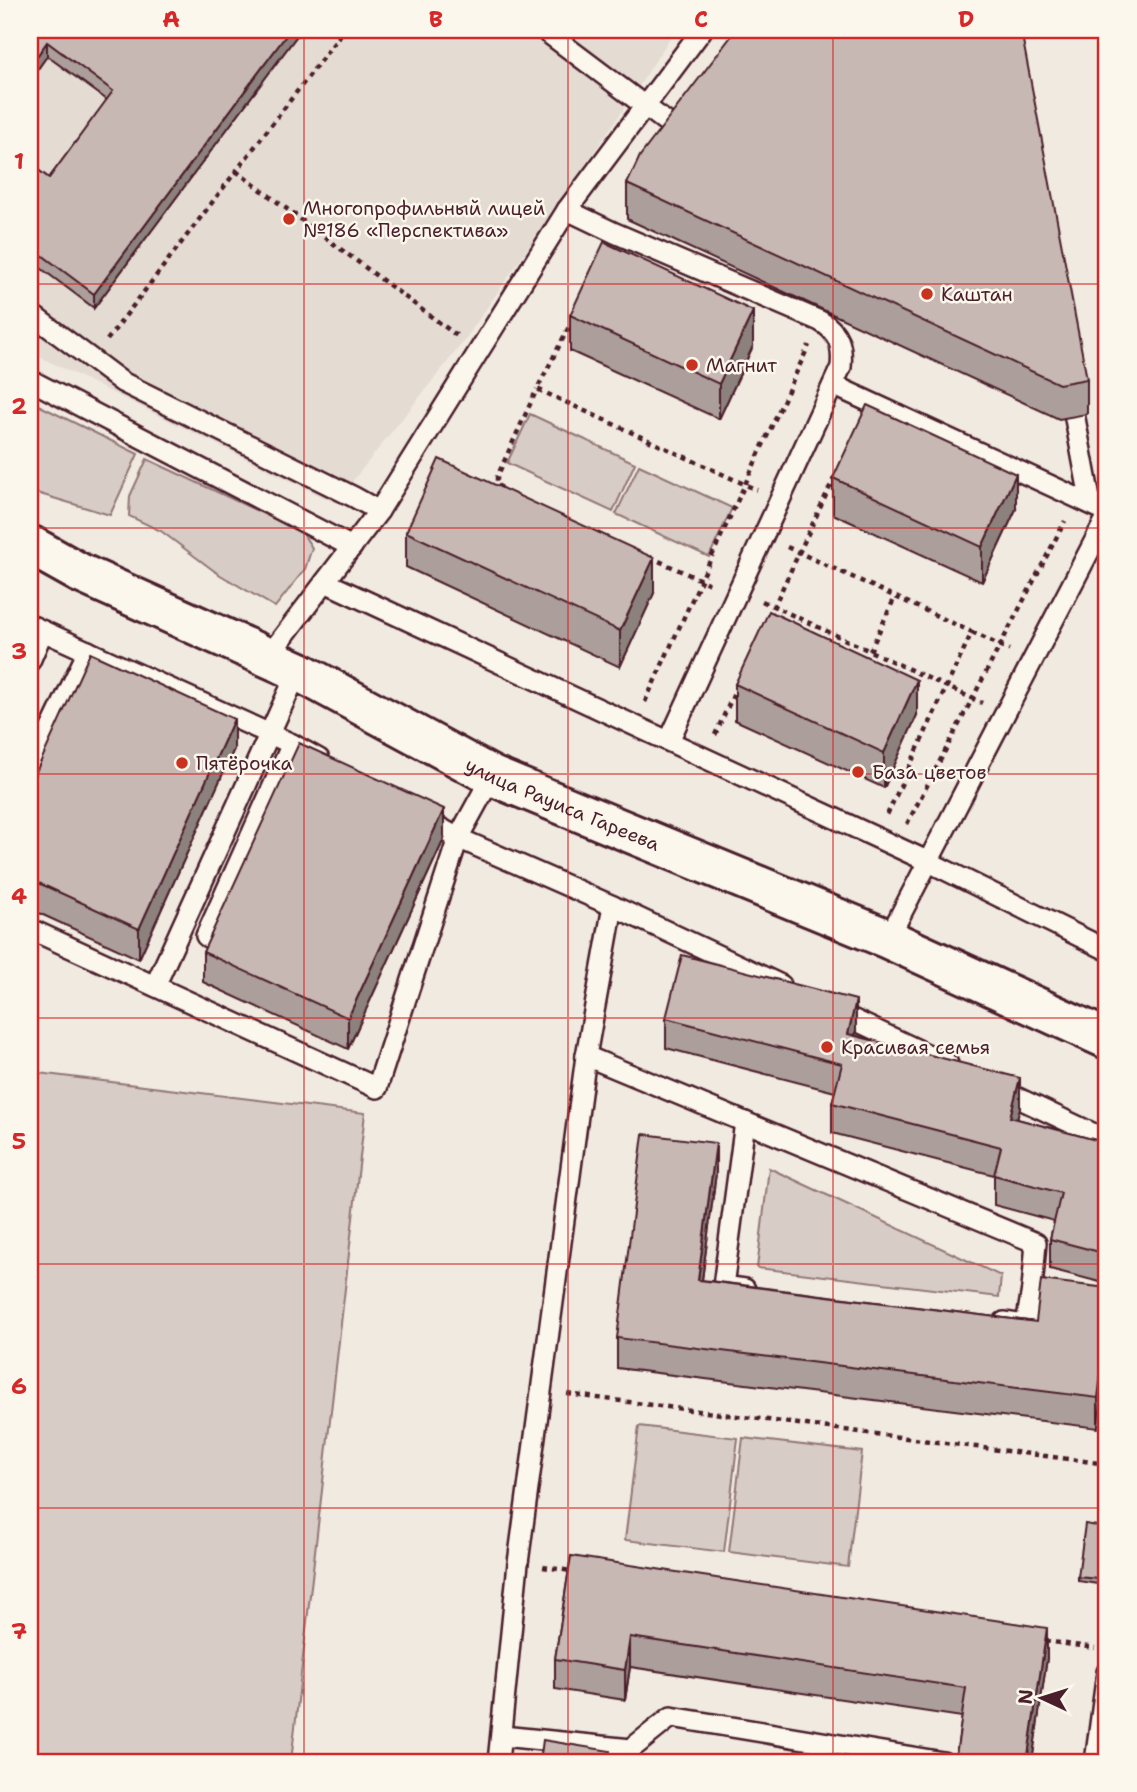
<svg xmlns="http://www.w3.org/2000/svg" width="1137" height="1792" viewBox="0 0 1137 1792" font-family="'Shantell Sans',sans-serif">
<rect width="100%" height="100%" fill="#f0eae0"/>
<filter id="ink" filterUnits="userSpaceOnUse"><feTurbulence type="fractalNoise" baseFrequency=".0143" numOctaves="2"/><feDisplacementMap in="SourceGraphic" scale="14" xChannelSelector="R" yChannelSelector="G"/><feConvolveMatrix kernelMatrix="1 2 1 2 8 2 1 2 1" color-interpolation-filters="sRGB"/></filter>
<g filter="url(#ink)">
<path fill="#e4dbd2" d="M30,30H675L632,97L464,341L335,503L30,352Z"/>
<g fill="#d8ccc6" stroke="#917678" stroke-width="2">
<path d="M30,401L138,454L110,515L30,491Z"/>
<path d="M530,414L635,463L613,512L507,463Z"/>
<path d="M147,459L302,532L312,548L305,569L275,607L217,573L161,531L129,516L130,496Z"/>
<path d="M639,465L732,508L709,557L616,514Z"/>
<path d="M30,1072L365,1113L291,1762H30Z"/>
<path d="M769,1168L1001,1276L999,1297L757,1268Z"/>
<path d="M639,1426L738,1438L724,1552L625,1540Z"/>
<path d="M743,1438L862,1452L848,1567L729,1552Z"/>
</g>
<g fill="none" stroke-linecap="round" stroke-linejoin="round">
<defs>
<g id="service">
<path d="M544,30L673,127"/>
<path d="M567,210L615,233L820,321C839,332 843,346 841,367L669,741"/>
<path d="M30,313L122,382L354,497L379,511"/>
<path d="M30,380L352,547"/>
<path d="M833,385L1099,508"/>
<path d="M1070,392L1091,504"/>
<path d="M325,582L929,862L1107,950"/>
<path d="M30,625L43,631L30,661"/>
<path d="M43,631L292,744L319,759"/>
<path d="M267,658L379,511L567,210L702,30"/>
<path d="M30,772L88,651"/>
<path d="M421,817L458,838L613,906L781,985"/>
<path d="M30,929L377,1088L458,838L492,776"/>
<path d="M888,939L1107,517"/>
<path d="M221,945L206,936L292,744"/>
<path d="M155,986L298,671"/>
<path d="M833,1010L948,1064"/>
<path d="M586,1056L1036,1243L1032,1289L1107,1305"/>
<path d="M997,1088L1107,1140"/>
<path d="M745,1122L723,1286L745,1289"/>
<path d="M1004,1322L1026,1325L1032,1289"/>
<path d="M502,1736L631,1749L671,1717L943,1762"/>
<path d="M498,1762L518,1563L586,1056L613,906"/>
<path d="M1095,1762L1107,1672"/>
</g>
<g id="tertiary">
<path id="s1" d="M30,545L80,573L298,671L492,776L888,939L1107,1039"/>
</g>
</defs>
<use href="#service" stroke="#4a1f2b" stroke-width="24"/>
<use href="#tertiary" stroke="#4a1f2b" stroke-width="44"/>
<g stroke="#4a1f2b" stroke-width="4.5" stroke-dasharray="5 5" stroke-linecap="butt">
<path d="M236,171L460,338"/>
<path d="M573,319L537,389L757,490"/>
<path d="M107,340L344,30"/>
<path d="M502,488L497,485V477L537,389"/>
<path d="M787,547L972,632L887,815"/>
<path d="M650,557L712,585"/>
<path d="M762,601L982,703"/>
<path d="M769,617L835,476"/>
<path d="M972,632L1009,650"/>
<path d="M870,651L895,597"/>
<path d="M645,702L809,345"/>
<path d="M715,735L736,689"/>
<path d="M907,824L1065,521"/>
<path d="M567,1394L1107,1464"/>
<path d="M543,1567L572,1571"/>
<path d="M1045,1641L1095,1648"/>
</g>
<use href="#service" stroke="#fbf7ec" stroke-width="19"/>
<use href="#tertiary" stroke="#fbf7ec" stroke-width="38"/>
</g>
<g fill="#ac9e9a" stroke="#4a1f2b" stroke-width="2">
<path d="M30,30H301L94,308L30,260V164L49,178L107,100L47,56L30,80Z"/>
<path d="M627,184L1087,379V414L1059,419L627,219Z"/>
<path d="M570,315L753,346L719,419L570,351Z"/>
<path d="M833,478L1016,509L982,582L833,514Z"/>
<path d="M406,532L654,593L620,667L406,567Z"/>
<path d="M735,684L917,715L884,788L735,720Z"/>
<path d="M234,749L139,959L30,909V785Z"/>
<path d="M444,839L348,1049L203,982V952Z"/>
<path d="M666,1018L856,1030L855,1035L1020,1108L1017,1119L1107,1143V1284L1050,1269V1239L1054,1221L994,1205V1175L832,1133V1103L835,1092L666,1048Z"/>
<path d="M716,1173L702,1280L1036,1322L1107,1288L1098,1428L617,1368V1338Z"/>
<path d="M1104,1532L1098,1584L1078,1581V1577Z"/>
<path d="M571,1556L1047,1658L1032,1762H955L962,1717L630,1667L625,1700L555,1689V1659Z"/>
</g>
<g fill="#8c817d" stroke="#4a1f2b" stroke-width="2">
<path d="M290,30H301L94,308V294Z"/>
<path d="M47,42V56L30,80V66Z"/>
<path d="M753,311V346L719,419V384Z"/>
<path d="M1016,474V509L982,582V547Z"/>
<path d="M654,558V593L620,667V631Z"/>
<path d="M917,680V715L884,788V753Z"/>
<path d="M234,719V749L139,959V929Z"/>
<path d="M444,809V839L348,1049V1018Z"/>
<path d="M856,1000V1030L848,1064V1034Z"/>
<path d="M1020,1078V1108L1010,1148V1117Z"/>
<path d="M716,1143V1173L698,1310V1280Z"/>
<path d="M1107,1325V1355L1098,1428V1398Z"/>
<path d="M1047,1628V1658L1032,1762H1027Z"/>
<path d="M630,1637V1667L625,1700V1670Z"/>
</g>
<g fill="#c8b8b3" stroke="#4a1f2b" stroke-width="2">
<path d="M30,30H290L94,294L30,246V164L49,178L113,91L47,42L30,66Z"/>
<path d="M736,30H1021L1087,379L1059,384L627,184L640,156Z"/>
<path d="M604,242L753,311L719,384L570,315Z"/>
<path d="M867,405L1016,474L982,547L833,478Z"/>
<path d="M439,459L654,558L620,631L406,532Z"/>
<path d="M769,611L917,680L884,753L735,684Z"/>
<path d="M90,653L234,719L139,929L30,879V785Z"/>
<path d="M299,743L444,809L348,1018L203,952Z"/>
<path d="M682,955L856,1000L848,1034L1020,1078L1010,1117L1107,1143V1254L1050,1239L1061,1193L994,1175L1001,1147L832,1103L842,1064L666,1018Z"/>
<path d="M643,1134L716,1143L698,1280L1036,1322L1041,1280L1107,1288V1325L1098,1398L617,1338Z"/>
<path d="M1085,1524L1104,1527L1098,1579L1078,1577Z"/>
<path d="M571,1556L1047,1628L1027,1762H955L966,1688L630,1637L625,1670L555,1659Z"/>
<path d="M543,1740L610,1751L608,1762H540Z"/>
</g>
</g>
<path fill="none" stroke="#d62828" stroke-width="2" stroke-opacity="0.55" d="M304,30V1762M568,30V1762M833,30V1762M30,284H1107M30,528H1107M30,774H1107M30,1018H1107M30,1264H1107M30,1508H1107"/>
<g fill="#c8321e" stroke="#fbf7ec" stroke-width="2.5">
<circle cx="289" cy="219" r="7"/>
<circle cx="927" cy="294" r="7"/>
<circle cx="692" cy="365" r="7"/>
<circle cx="182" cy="763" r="7"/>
<circle cx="858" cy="772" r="7"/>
<circle cx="827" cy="1047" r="7"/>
</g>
<g text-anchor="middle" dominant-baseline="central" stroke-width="5" stroke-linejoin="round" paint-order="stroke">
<g font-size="19" fill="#4a1f2b" stroke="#fbf7ec" text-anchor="start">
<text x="303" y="208">Многопрофильный лицей<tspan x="303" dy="22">№186 «Перспектива»</tspan></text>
<text x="941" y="294">Каштан</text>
<text x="706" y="365">Магнит</text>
<text x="196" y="763">Пятёрочка</text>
<text x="872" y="772">База цветов</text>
<text x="841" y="1047">Красивая семья</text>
</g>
<g font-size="19" fill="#4a1f2b" stroke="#fbf7ec">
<text stroke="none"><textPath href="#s1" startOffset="593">улица Рауиса Гареева</textPath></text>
</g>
</g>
<rect width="1137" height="1792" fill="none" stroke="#fbf7ec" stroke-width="77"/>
<g transform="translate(1042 1698) rotate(274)" stroke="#fbf7ec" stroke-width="5" paint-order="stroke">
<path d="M0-5L12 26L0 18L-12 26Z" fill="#4a1f2b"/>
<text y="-10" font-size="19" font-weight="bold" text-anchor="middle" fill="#4a1f2b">N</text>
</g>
<rect x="38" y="38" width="1060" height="1716" fill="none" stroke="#d62828" stroke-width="2.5"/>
<g font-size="23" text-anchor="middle" font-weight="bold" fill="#d62828">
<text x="171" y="27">A</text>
<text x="436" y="27">B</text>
<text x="701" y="27">C</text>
<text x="966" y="27">D</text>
<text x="19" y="169">1</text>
<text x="19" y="414">2</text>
<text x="19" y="659">3</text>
<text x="19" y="904">4</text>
<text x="19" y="1149">5</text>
<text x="19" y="1394">6</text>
<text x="19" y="1639">7</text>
</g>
</svg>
